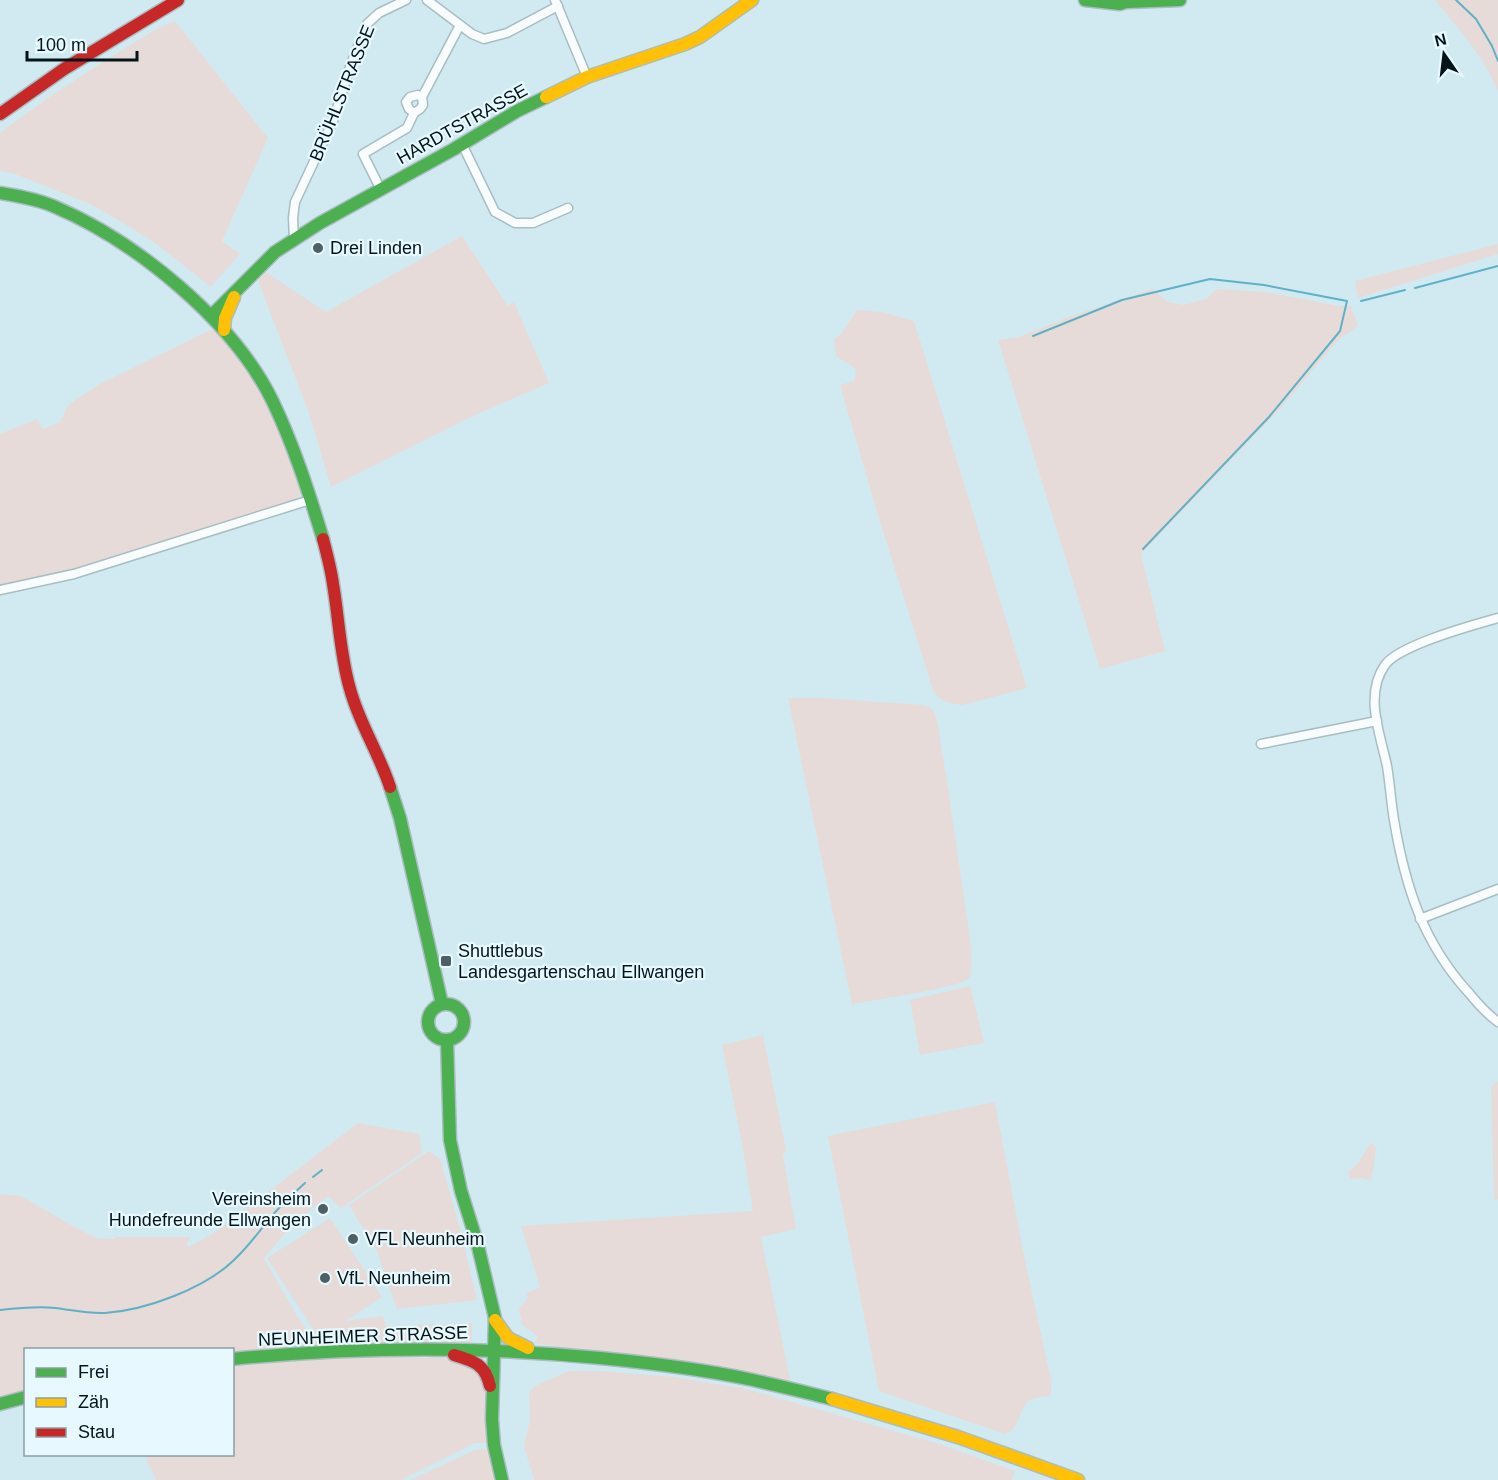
<svg xmlns="http://www.w3.org/2000/svg" width="1498" height="1480" viewBox="0 0 1498 1480" font-family="Arial,sans-serif">
<rect width="100%" height="100%" fill="#d1eaf1"/>
<g fill="#e6dbd8">
<path d="M1432,0H1498V91C1484,57 1459,30 1436,1Z"/>
<path d="M175,21L268,138L222,241L240,254L211,287L155,243L125,224L90,204L15,174L0,171V133C38,104 78,77 119,52C137,41 155,28 175,21Z"/>
<path d="M462,236L508,306L514,302L549,383L475,415L331,487L309,413L258,281L266,272L326,312Z"/>
<path d="M1498,244V254L1358,298L1355,281Z"/>
<path d="M1152,289L1168,302L1184,305L1206,299L1217,289L1266,292L1339,306H1351L1358,326L1338,340L1278,411L1141,554L1165,651L1100,669L998,340L1019,337L1066,318Z"/>
<path d="M857,310L882,312L914,321L1027,688L963,705L949,703L939,698L933,690L877,512L840,385L854,381L856,369L836,356L834,339L841,334Z"/>
<path d="M210,330L217,331C263,377 279,429 302,488L299,497L291,502L69,573L0,587V434L37,419L43,429L60,422L67,407L75,400L100,384Z"/>
<path d="M788,698H823L923,705C927,706 932,708 934,712C939,722 941,745 943,757C951,804 957,851 964,898C966,912 977,970 968,979C961,987 869,1001 852,1004Z"/>
<path d="M970,986L984,1043L920,1055L910,1000Z"/>
<path d="M763,1035L786,1150L783,1155L796,1229L761,1237L791,1385L534,1343L538,1337L522,1324L519,1309L521,1305L524,1303L528,1298L526,1294L540,1287L521,1226L753,1211L742,1143L722,1045Z"/>
<path d="M1498,1081V1199L1494,1201L1491,1087Z"/>
<path d="M995,1102L1024,1256L1051,1380V1394L1049,1396C1020,1398 1026,1407 1014,1428L1011,1431L1005,1434L879,1391L828,1136Z"/>
<path d="M358,1123L419,1134L422,1153L341,1208L328,1196L294,1223L264,1258L297,1316L327,1357L362,1356L427,1358L438,1355L465,1364L478,1371L486,1386L489,1443H475L401,1480H156L147,1461L146,1455L232,1454V1350H26L25,1391L0,1398V1194L21,1196L71,1225L97,1238L113,1239L116,1237H188L190,1238L189,1241L186,1243L189,1247L217,1231Z"/>
<path d="M1370,1144H1373L1376,1147L1374,1165L1371,1180L1361,1178L1350,1179L1348,1172L1358,1163Z"/>
<path d="M429,1151L440,1159L459,1225L477,1300L397,1309L377,1251L349,1205Z"/>
<path d="M330,1218L382,1297L345,1321L383,1316L386,1326L472,1323V1342L322,1345L319,1338L267,1258Z"/>
<path d="M569,1371H601L674,1377L746,1389L939,1444L1015,1471L1012,1480H534L524,1446L530,1420L529,1393L533,1387L541,1383Z"/>
<path d="M487,1449L490,1452L496,1480H410L475,1450Z"/>
</g>
<g fill="none" stroke-linecap="round" stroke-linejoin="round">
<g stroke="#5eb1c6" stroke-width="2">
<path d="M1456,0L1476,19L1492,46L1498,61"/>
<path d="M1415,288L1498,266"/>
<path d="M1361,301L1405,290"/>
<path d="M1033,336L1122,300L1210,279L1264,285L1347,301L1340,331L1269,417L1143,549"/>
<path d="M313,1177L322,1170"/>
<path d="M0,1310C18,1308 37,1306 55,1308C72,1310 88,1314 105,1313C146,1310 204,1289 234,1260C248,1247 258,1233 270,1218C281,1205 293,1194 305,1183"/>
</g>
<defs>
<g id="street">
<path d="M427,0L472,34L484,39L507,33L558,6"/>
<path d="M555,0L587,77"/>
<path d="M414,113L409,109L406,102L410,97L418,95L422,97"/>
<path d="M462,144L495,212L515,223H533L568,208"/>
<path d="M381,190L363,154L407,128L414,113L420,109L423,105L422,97L460,25"/>
<path d="M294,239L293,218L295,202L333,121L351,64L367,24L379,13L406,0"/>
<path d="M0,590L74,574L310,500"/>
<path d="M1498,618C1473,625 1399,645 1385,665C1364,695 1380,733 1387,766C1390,784 1391,802 1394,820C1405,886 1423,943 1469,993C1478,1004 1487,1014 1498,1022"/>
<path d="M1261,744L1377,721"/>
<path d="M1420,919L1498,889"/>
</g>
<g id="fast">
<path d="M1085,0L1120,4L1126,2"/>
<path d="M1121,0L1128,2L1180,0"/>
<path d="M0,193C18,196 36,199 53,206C136,241 234,321 273,402C294,446 309,493 323,539"/>
<path d="M211,316L275,252L320,223L454,149L517,111L546,97"/>
<path d="M390,787L400,818L442,1004"/>
<circle cx="446" cy="1022" r="18"/>
<path d="M447,1040L450,1140L461,1191L477,1242L495,1318L492,1419L494,1445L502,1480"/>
<path d="M232,1359C355,1347 477,1346 600,1358C651,1363 702,1369 753,1380C779,1386 806,1392 832,1399"/>
<path d="M0,1404L26,1397"/>
</g>
<g id="slow">
<path d="M546,97L587,77L685,44L700,37L752,0"/>
<path d="M224,330L225,318L234,297"/>
<path d="M495,1320L508,1338L528,1348"/>
<path d="M832,1399L958,1437L1078,1480"/>
</g>
<g id="jam">
<path d="M0,114L64,69L178,0"/>
<path d="M323,539C327,554 331,569 333,584C339,619 340,655 350,689C359,723 379,753 390,787"/>
<path d="M454,1355C474,1361 485,1364 490,1386"/>
</g>
</defs>
<use href="#street" stroke="#a9bdc2" stroke-width="11"/>
<use href="#fast" stroke="#a9bdc2" stroke-width="15"/>
<use href="#slow" stroke="#a9bdc2" stroke-width="15"/>
<use href="#jam" stroke="#a9bdc2" stroke-width="15"/>
<use href="#street" stroke="#f8fcfd" stroke-width="8"/>
<use href="#fast" stroke="#4caf50" stroke-width="12"/>
<use href="#slow" stroke="#ffc107" stroke-width="12"/>
<use href="#jam" stroke="#c62828" stroke-width="12"/>
</g>
<g fill="#4c6065" stroke="#e7f9fe" stroke-width="2">
<circle cx="318" cy="248" r="6"/>
<rect x="440" y="955" width="12" height="12" rx="3"/>
<circle cx="323" cy="1209" r="6"/>
<circle cx="353" cy="1239" r="6"/>
<circle cx="325" cy="1278" r="6"/>
</g>
<g text-anchor="middle" dominant-baseline="central" stroke-width="4.5" stroke-linejoin="round" paint-order="stroke">
<g font-size="18" fill="#041519" stroke="#e7f9fe">
<text transform="translate(342 93) rotate(-68)">BRÜHLSTRASSE</text>
<text transform="translate(462 124) rotate(-29)">HARDTSTRASSE</text>
<text transform="translate(363 1336) rotate(-2)">NEUNHEIMER STRASSE</text>
</g>
<g font-size="18" fill="#041519" stroke="#e7f9fe" text-anchor="start">
<text x="330" y="248">Drei Linden</text>
<text x="458" y="951">Shuttlebus<tspan x="458" dy="21">Landesgartenschau Ellwangen</tspan></text>
<text x="311" y="1199" text-anchor="end">Vereinsheim<tspan x="311" dy="21">Hundefreunde Ellwangen</tspan></text>
<text x="365" y="1239">VFL Neunheim</text>
<text x="337" y="1278">VfL Neunheim</text>
</g>
</g>
<rect x="24" y="1348" width="210" height="108" fill="#e7f9fe" stroke="#8c9ea2" stroke-width="1.5"/>
<rect x="36" y="1368" width="30" height="9" fill="#4caf50" stroke="#8c9ea2" stroke-width="1.5"/>
<text x="78" y="1378" font-size="18" fill="#041519">Frei</text>
<rect x="36" y="1398" width="30" height="9" fill="#ffc107" stroke="#8c9ea2" stroke-width="1.5"/>
<text x="78" y="1408" font-size="18" fill="#041519">Zäh</text>
<rect x="36" y="1428" width="30" height="9" fill="#c62828" stroke="#8c9ea2" stroke-width="1.5"/>
<text x="78" y="1438" font-size="18" fill="#041519">Stau</text>
<g transform="translate(1444 54) rotate(346)" stroke="#e7f9fe" stroke-width="4.5" paint-order="stroke">
<path d="M0-4.5L10 22L0 15L-10 22Z" fill="#041519"/>
<text y="-9" font-size="16" font-weight="bold" text-anchor="middle" fill="#041519">N</text>
</g>
<path d="M27 51v9h110v-9" fill="none" stroke="#041519" stroke-width="3"/>
<text x="36" y="51" font-size="18" fill="#041519" stroke="#e7f9fe" stroke-width="4.5" paint-order="stroke">100 m</text>
</svg>
